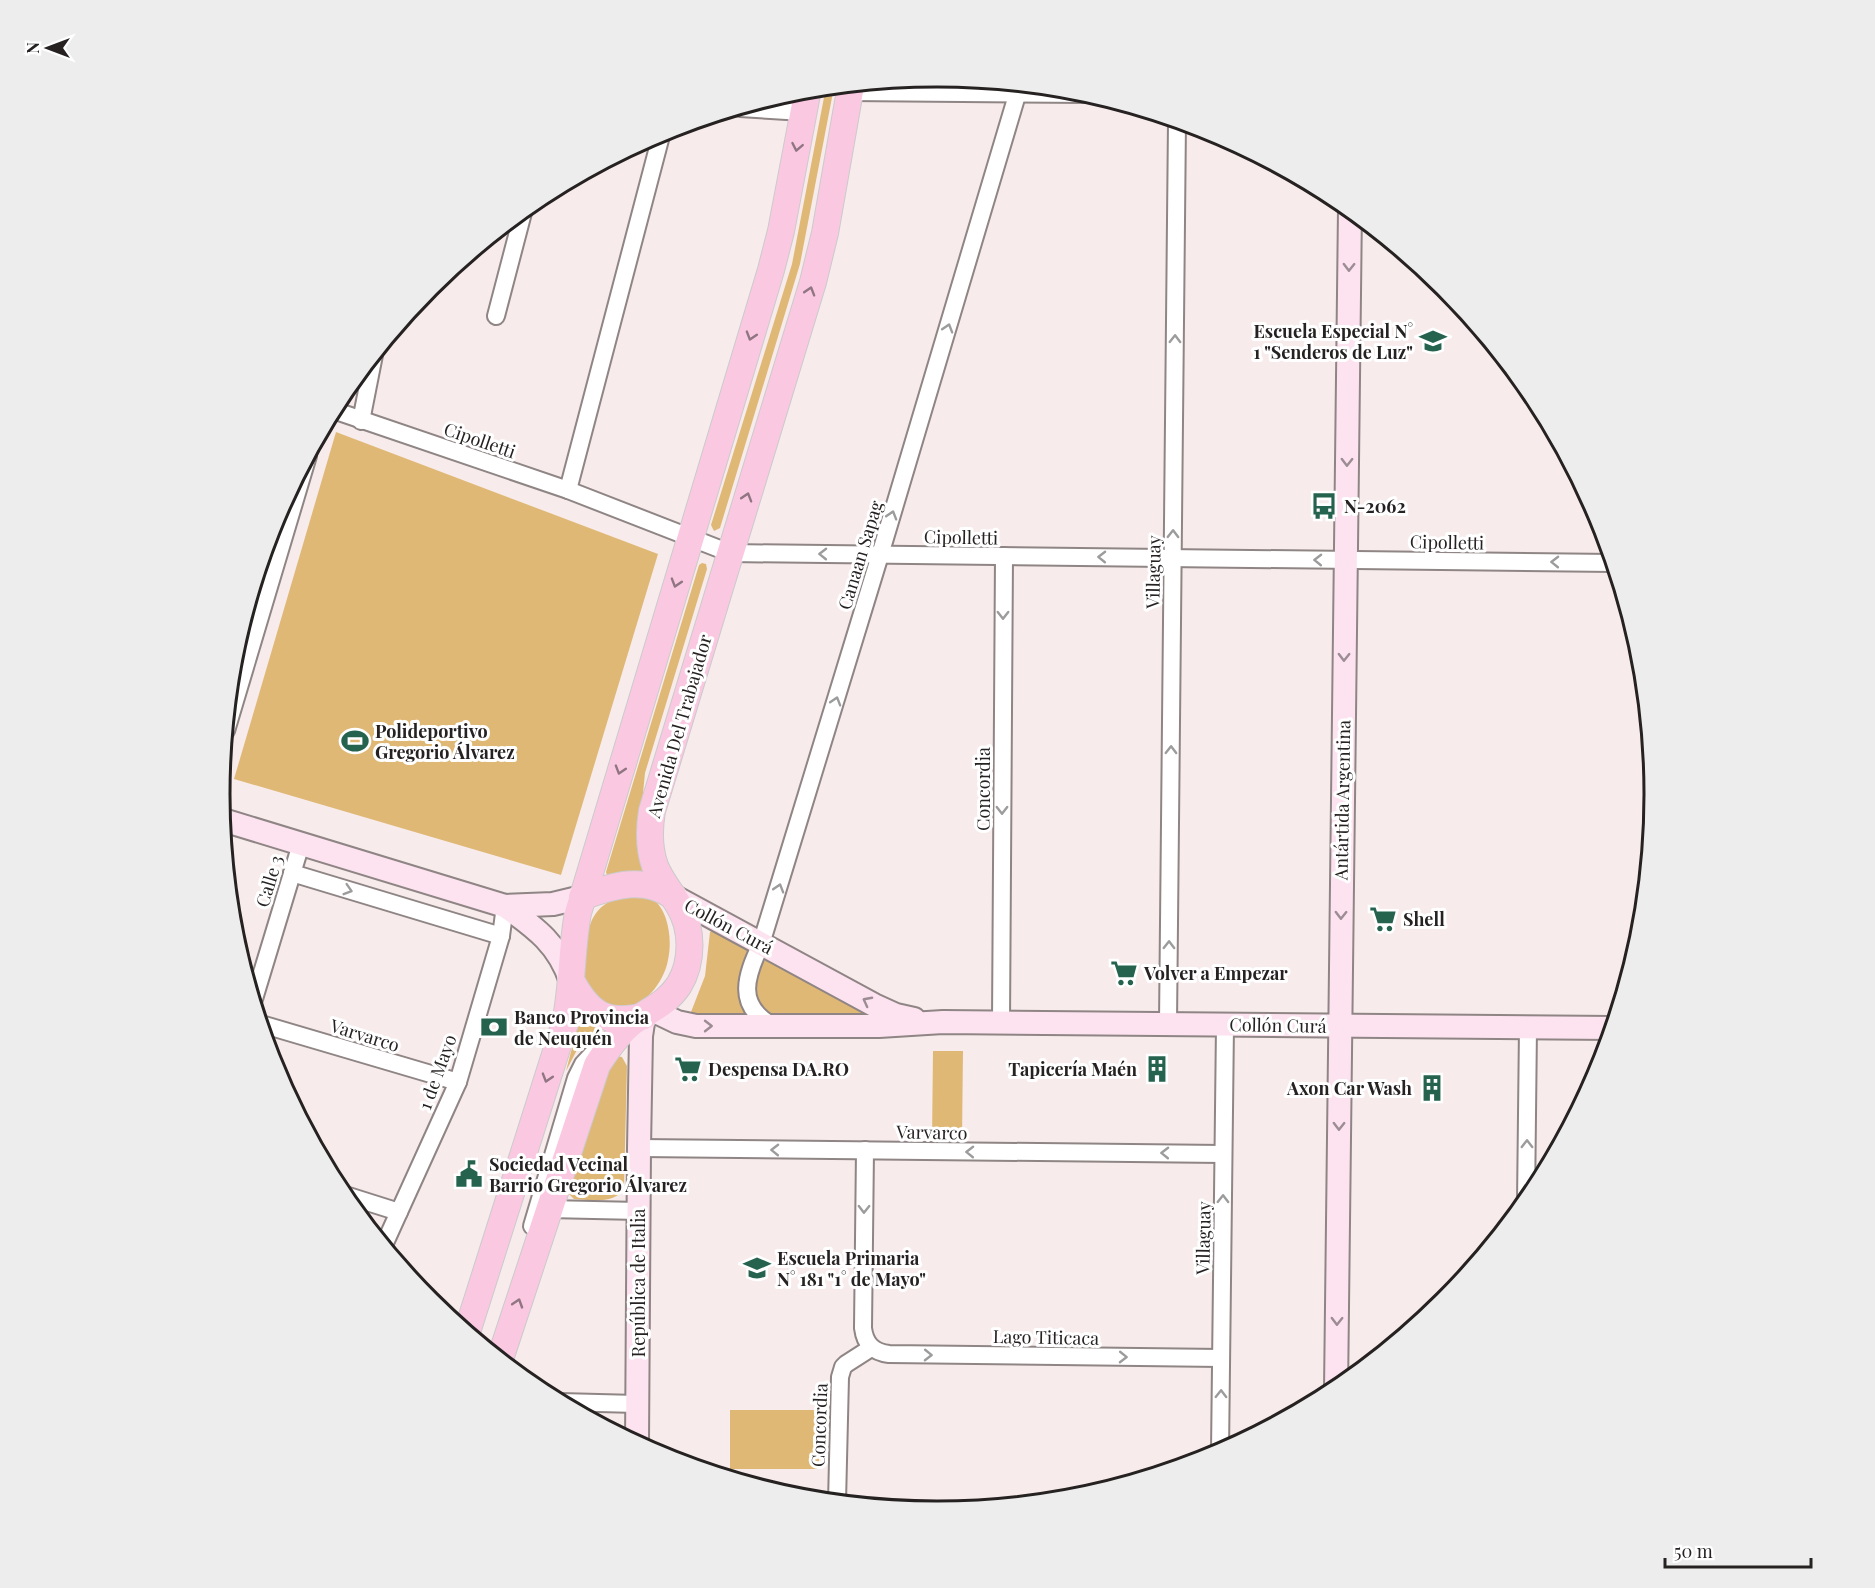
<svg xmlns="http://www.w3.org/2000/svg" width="1875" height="1588" viewBox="0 0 1875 1588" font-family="'Playfair Display',serif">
<rect width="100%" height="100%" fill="#f7eceb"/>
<g fill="#e0b876">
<path d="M826,87H834L800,264L720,528L714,531L711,525L792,264Z"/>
<path d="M336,432L658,554L561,875L234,779Z"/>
<path d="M702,563L706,564L707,569L645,773L640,824L646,872L607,875L606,872L699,565Z"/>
<path d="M623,896C631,896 642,895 650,898C658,901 664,912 666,919C670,932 671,946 668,960C663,989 629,1025 600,1001C597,998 594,993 592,990C582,977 583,967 585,951C589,922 592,906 623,896Z"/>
<path d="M713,930L750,950L747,1016H696L691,1012L705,976L710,932Z"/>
<path d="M768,960L882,1017L774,1016L761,1011L753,989L761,962Z"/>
<path d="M580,1017L588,1024L599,1028L578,1048L566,1071Z"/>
<path d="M933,1051H963L962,1139H932Z"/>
<path d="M616,1056L622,1057L627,1066L624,1187C617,1205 590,1200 574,1199L567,1192L601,1069Z"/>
<rect x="730" y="1410" width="89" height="59"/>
</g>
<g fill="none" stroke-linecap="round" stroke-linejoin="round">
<defs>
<g id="street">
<path d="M849,92L1089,94"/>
<path d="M740,108L803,112"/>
<path d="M496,316L524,209"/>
<path d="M333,410L568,490L730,553L1614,563"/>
<path d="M361,421L374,355"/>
<path d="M568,490L662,132"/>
<path d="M226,731L308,456"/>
<path d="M292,873L501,936"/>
<path d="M254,999L301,844"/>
<path d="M1001,1023L1004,556"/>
<path d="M261,1024L458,1082"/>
<path d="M1168,1024L1177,121"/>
<path d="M773,1026C735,1005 746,976 761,944L880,555L1020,85"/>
<path d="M596,1050L583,1075L550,1183L532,1226L576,1078L583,1064Z"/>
<path d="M639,1148L1223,1154"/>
<path d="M865,1150L863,1328C865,1344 873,1352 889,1354L1221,1358"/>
<path d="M342,1194L399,1212"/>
<path d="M1526,1202L1528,1027"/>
<path d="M548,1209L639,1211"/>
<path d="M384,1245L458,1082L501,936L505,906"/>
<path d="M560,1402L637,1404"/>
<path d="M1220,1452L1225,1025"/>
<path d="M837,1502L840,1377L843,1367L846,1364L871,1348"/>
</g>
<g id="secondary">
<path d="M223,820L505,906L553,904L582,897"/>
<path d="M673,896L874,1005L896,1015L914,1019"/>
<path d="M505,906C536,928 559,945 571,982"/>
<path d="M652,1010L677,1022L696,1026H879L943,1022L1613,1028"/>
<path d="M1336,1391L1350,209"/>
<path d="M637,1443L639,1148L641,1036L644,1016"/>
</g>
<g id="primary">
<path d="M582,897C613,885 644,876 673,896"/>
<path d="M572,982C590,1015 607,1025 644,1016"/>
<path d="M467,1332L565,1023C573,986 571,949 578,913L771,270L781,231L808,89"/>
<path d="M500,1359L597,1065C606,1051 616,1036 629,1025C646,1011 666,1005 679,985C693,962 693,929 679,906C671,892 661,881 655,866C649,849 649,829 652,811L813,282L825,233L851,85"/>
</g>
</defs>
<use href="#street" stroke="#8f8585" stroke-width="20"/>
<use href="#secondary" stroke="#8f8585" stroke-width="26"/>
<use href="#primary" stroke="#cbcaca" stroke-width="28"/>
<use href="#street" stroke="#fff" stroke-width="16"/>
<use href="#secondary" stroke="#fde3f0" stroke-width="22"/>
<use href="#primary" stroke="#fbc8e2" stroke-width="26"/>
</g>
<defs><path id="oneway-chevron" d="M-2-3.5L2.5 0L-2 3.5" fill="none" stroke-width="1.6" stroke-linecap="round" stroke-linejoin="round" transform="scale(1.5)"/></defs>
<g stroke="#907582">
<use href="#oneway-chevron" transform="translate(797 147) rotate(101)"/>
<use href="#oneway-chevron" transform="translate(810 291) rotate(-73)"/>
<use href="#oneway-chevron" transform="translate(751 336) rotate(107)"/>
<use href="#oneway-chevron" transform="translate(747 497) rotate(-73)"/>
<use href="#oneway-chevron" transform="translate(676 583) rotate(107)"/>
<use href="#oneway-chevron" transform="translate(620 770) rotate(107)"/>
<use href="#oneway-chevron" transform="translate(547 1078) rotate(107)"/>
<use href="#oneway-chevron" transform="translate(518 1303) rotate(-72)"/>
</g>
<g stroke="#9c8c93">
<use href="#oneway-chevron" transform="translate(1349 267) rotate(91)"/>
<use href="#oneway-chevron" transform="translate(1347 462) rotate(91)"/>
<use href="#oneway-chevron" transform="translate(1344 657) rotate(91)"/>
<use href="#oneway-chevron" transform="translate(1341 915) rotate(91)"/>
<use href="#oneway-chevron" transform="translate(867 1001) rotate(-152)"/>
<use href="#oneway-chevron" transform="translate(708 1026)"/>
<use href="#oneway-chevron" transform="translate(1339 1126) rotate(91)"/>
<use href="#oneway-chevron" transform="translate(1337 1321) rotate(91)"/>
</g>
<g stroke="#9d9c9c">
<use href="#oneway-chevron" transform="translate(948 328) rotate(-73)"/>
<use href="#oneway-chevron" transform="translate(1175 339) rotate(-89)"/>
<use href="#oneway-chevron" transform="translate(892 515) rotate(-73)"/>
<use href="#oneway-chevron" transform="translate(1173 534) rotate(-89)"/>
<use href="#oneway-chevron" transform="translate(823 554) rotate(-179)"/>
<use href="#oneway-chevron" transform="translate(1102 557) rotate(-179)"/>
<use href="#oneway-chevron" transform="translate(1318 560) rotate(-179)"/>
<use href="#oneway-chevron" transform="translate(1555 562) rotate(-179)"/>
<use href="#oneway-chevron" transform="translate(1003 615) rotate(90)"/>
<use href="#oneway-chevron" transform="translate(836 701) rotate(-73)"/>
<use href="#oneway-chevron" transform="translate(1171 750) rotate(-89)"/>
<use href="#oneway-chevron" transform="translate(1002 810) rotate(90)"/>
<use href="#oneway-chevron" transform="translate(779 888) rotate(-73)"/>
<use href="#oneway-chevron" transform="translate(348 890) rotate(17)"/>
<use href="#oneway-chevron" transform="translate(1169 945) rotate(-89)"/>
<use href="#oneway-chevron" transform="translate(1527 1144) rotate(-90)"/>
<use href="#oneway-chevron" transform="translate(775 1150) rotate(-179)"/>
<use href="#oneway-chevron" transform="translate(970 1152) rotate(-179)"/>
<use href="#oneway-chevron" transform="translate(1165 1153) rotate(-179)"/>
<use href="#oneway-chevron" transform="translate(1223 1199) rotate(-89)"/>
<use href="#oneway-chevron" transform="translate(864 1209) rotate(91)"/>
<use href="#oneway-chevron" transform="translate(928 1355) rotate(1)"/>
<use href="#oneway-chevron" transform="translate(1123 1357) rotate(1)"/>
<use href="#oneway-chevron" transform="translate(1221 1394) rotate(-89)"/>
</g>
<defs>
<symbol id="school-bare" viewBox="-9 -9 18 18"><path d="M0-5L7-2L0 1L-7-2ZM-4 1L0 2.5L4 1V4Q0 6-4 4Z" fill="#25634f" stroke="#fff" stroke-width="2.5" paint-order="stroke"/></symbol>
<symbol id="bus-bare" viewBox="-9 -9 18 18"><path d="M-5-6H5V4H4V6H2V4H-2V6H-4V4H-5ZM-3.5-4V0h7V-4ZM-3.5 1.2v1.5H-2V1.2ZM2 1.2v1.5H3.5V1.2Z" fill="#25634f" stroke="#fff" stroke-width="2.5" paint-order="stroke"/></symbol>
<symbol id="stadium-bare" viewBox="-9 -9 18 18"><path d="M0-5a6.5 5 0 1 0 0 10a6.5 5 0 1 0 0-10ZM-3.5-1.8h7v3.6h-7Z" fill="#25634f" stroke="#fff" stroke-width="2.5" paint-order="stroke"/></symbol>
<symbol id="supermarket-bare" viewBox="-9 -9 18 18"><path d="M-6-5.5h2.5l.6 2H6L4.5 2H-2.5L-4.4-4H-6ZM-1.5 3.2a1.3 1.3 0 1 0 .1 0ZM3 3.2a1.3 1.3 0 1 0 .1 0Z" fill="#25634f" stroke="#fff" stroke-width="2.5" paint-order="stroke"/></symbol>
<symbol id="bank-bare" viewBox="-9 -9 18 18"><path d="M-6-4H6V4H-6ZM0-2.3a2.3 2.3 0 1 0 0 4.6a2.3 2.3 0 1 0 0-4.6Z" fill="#25634f" stroke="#fff" stroke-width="2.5" paint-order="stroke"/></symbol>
<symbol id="building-bare" viewBox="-9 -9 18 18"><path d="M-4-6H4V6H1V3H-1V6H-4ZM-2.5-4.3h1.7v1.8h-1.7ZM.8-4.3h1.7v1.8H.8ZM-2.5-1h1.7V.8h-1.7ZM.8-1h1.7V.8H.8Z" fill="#25634f" stroke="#fff" stroke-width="2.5" paint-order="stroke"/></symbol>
<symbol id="civic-bare" viewBox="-9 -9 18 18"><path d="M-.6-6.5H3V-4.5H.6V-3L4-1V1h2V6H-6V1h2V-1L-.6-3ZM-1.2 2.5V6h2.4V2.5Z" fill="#25634f" stroke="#fff" stroke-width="2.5" paint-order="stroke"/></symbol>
</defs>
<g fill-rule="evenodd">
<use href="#school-bare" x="1414" y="322" width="38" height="38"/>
<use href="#bus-bare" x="1305" y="487" width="38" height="38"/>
<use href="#stadium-bare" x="336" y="722" width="38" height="38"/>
<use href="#supermarket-bare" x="1364" y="900" width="38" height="38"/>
<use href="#supermarket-bare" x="1105" y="954" width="38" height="38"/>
<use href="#bank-bare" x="475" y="1008" width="38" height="38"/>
<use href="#supermarket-bare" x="669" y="1050" width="38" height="38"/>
<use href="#building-bare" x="1138" y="1050" width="38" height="38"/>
<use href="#building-bare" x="1413" y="1069" width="38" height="38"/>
<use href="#civic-bare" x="450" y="1155" width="38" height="38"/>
<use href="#school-bare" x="738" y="1249" width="38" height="38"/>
</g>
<g text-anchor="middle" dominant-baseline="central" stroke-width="6" stroke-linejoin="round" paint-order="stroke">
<g font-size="18" font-weight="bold" fill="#262222" stroke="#fff" text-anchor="start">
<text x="1413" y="331" text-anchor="end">Escuela Especial N°<tspan x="1413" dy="21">1 "Senderos de Luz"</tspan></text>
<text x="1344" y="506">N-2062</text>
<text x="375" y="731">Polideportivo<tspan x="375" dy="21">Gregorio Álvarez</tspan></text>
<text x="1403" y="919">Shell</text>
<text x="1144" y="973">Volver a Empezar</text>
<text x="514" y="1017">Banco Provincia<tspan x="514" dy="21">de Neuquén</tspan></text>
<text x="708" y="1069">Despensa DA.RO</text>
<text x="1137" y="1069" text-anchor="end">Tapicería Maén</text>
<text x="1412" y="1088" text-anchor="end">Axon Car Wash</text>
<text x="489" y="1164">Sociedad Vecinal<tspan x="489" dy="21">Barrio Gregorio Álvarez</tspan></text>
<text x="777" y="1258">Escuela Primaria<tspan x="777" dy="21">N° 181 "1° de Mayo"</tspan></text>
</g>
<g font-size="18" fill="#262222" stroke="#fff">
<text transform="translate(480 440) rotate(19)">Cipolletti</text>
<text transform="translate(961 537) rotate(1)">Cipolletti</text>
<text transform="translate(1447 542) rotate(1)">Cipolletti</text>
<text transform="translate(860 555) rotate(-73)">Canaan Sapag</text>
<text transform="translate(1153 572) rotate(-89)">Villaguay</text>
<text transform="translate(679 726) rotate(-74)">Avenida Del Trabajador</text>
<text transform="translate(983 789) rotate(-90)">Concordia</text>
<text transform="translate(1342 800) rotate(-89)">Antártida Argentina</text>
<text transform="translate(269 881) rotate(-73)">Calle 3</text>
<text transform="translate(729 926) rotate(28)">Collón Curá</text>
<text transform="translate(1278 1025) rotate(1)">Collón Curá</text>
<text transform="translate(365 1035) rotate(17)">Varvarco</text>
<text transform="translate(437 1072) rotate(-70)">1 de Mayo</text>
<text transform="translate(932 1132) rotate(1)">Varvarco</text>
<text transform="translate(1203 1238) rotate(-89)">Villaguay</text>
<text transform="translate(638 1283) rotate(-90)">República de Italia</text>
<text transform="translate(1046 1337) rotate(1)">Lago Titicaca</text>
<text transform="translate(819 1425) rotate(-88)">Concordia</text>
</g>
</g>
<path d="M0 0H1875V1588H0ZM230 794a707 707 0 1 1 1414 0a707 707 0 1 1-1414 0Z" fill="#eeeded" fill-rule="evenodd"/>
<path fill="none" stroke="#262222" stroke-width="3" d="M230 794a707 707 0 1 1 1414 0a707 707 0 1 1-1414 0Z"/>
<g transform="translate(48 48) rotate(270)" stroke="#ffffff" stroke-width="4.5" paint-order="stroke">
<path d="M0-4.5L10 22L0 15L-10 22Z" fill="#262222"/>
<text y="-9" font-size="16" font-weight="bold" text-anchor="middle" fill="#262222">N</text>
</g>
<path d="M1665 1558v9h146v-9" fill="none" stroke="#262222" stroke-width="3"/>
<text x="1674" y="1558" font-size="18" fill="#262222" stroke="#ffffff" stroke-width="4.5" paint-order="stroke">50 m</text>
</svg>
